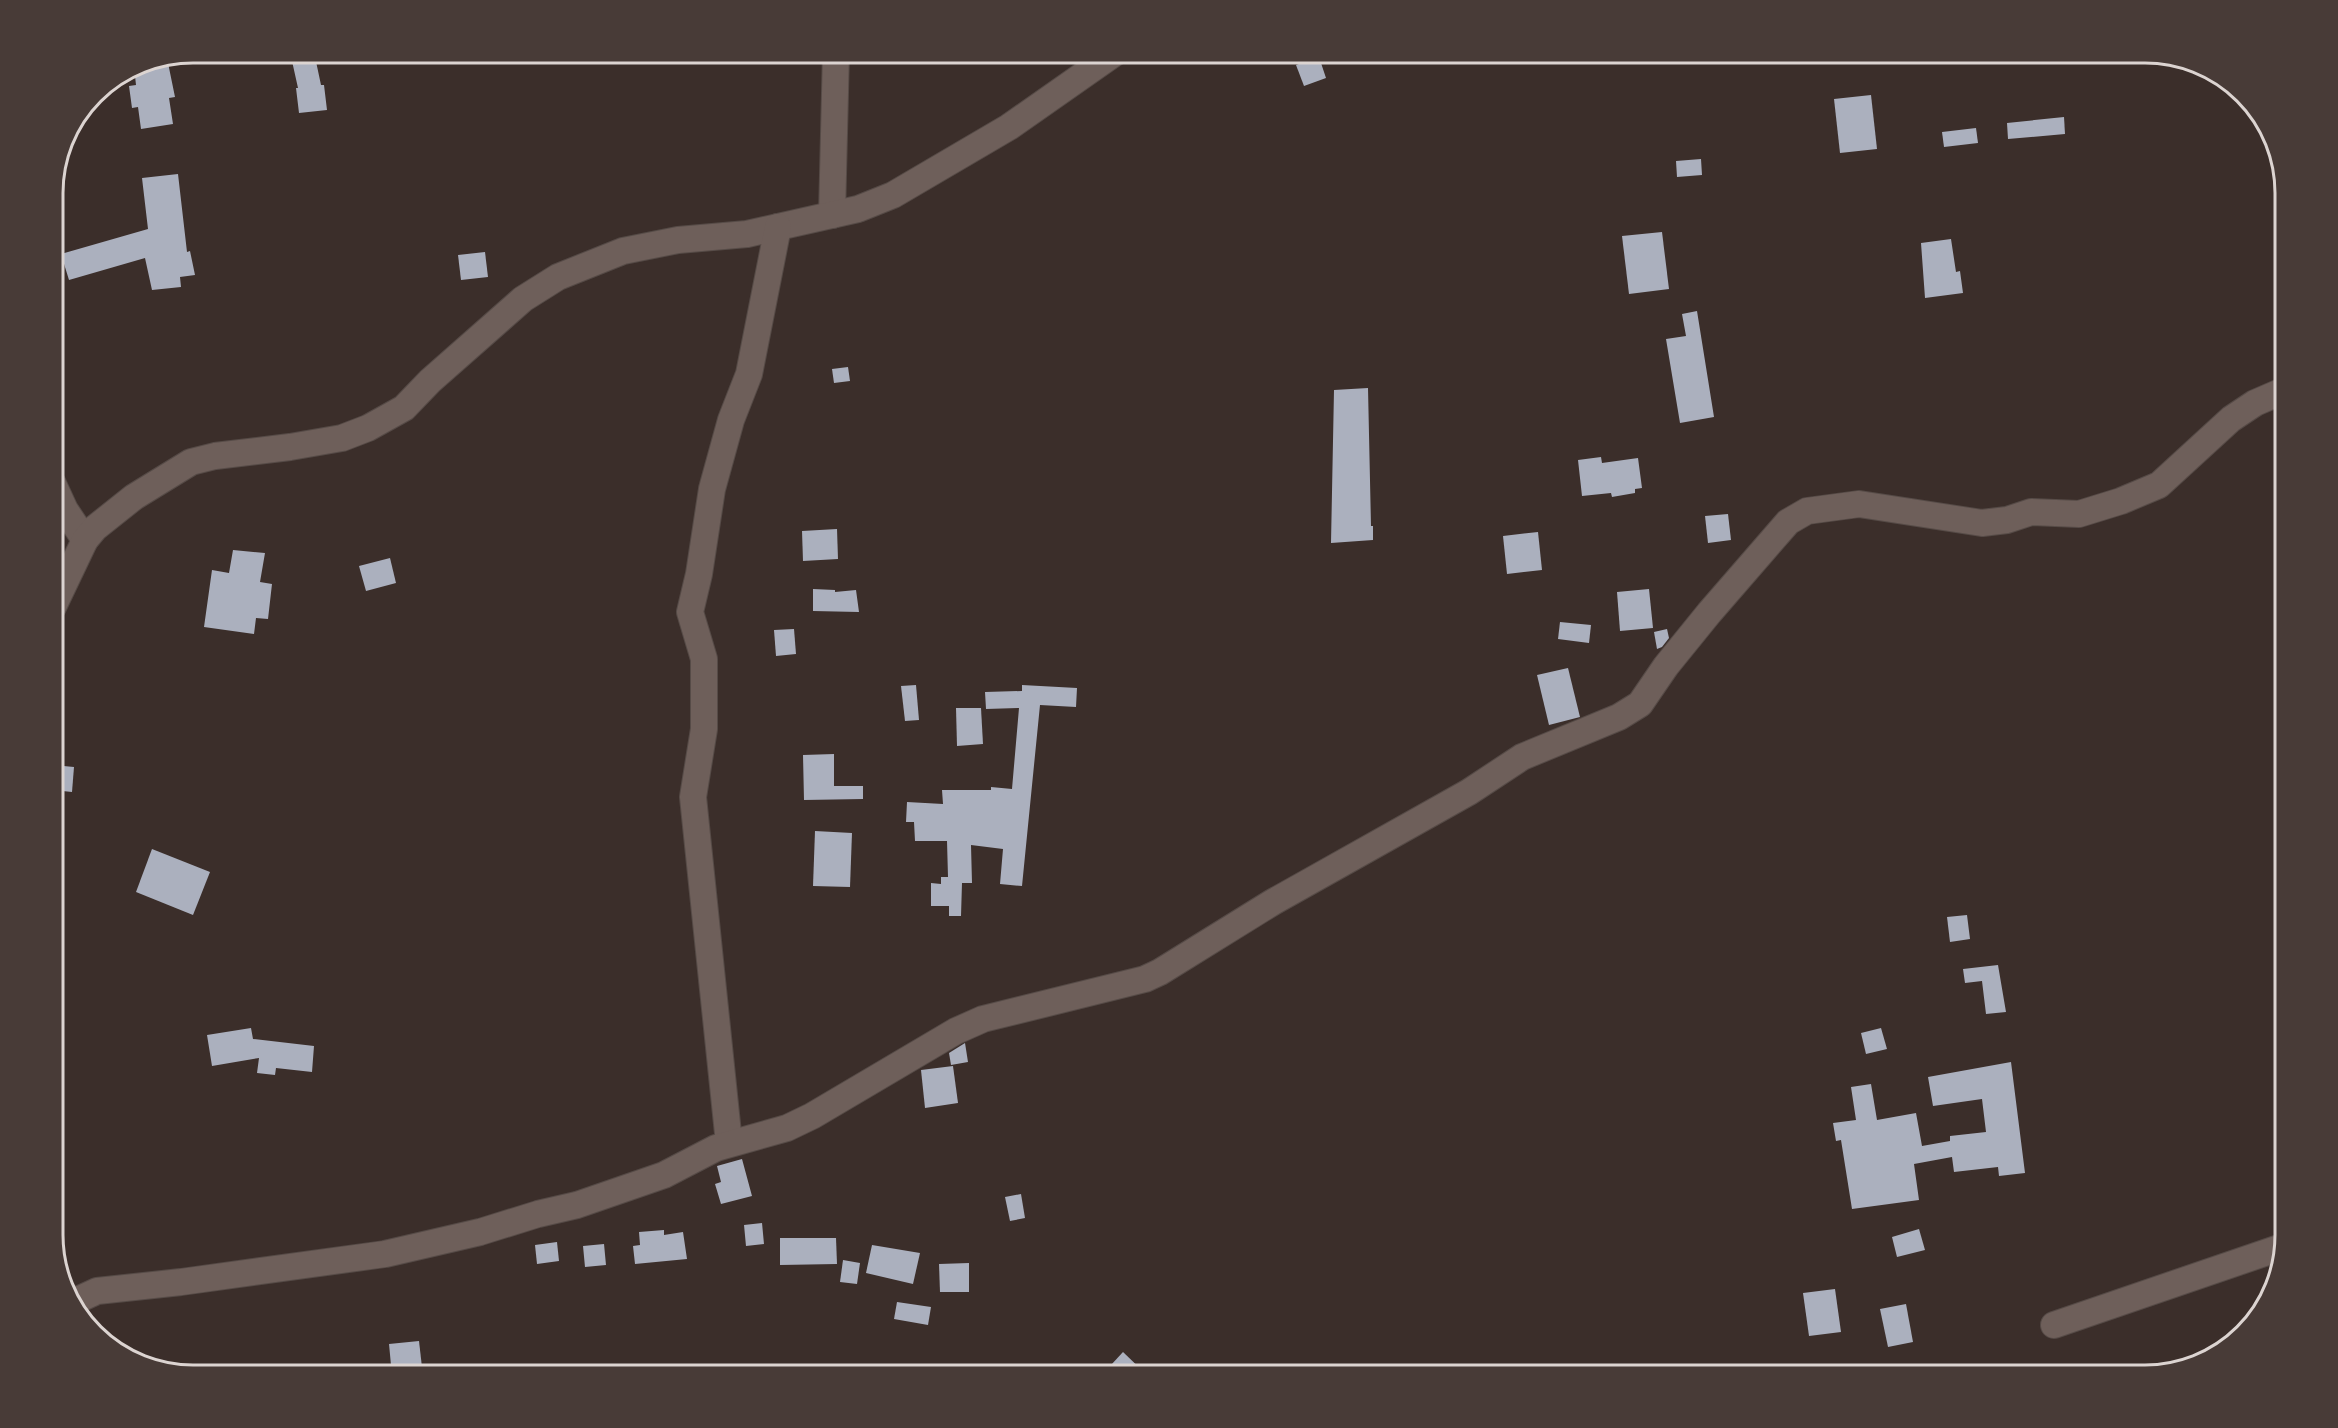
<svg xmlns="http://www.w3.org/2000/svg" width="2338" height="1428" viewBox="0 0 2338 1428" font-family="'Varela Round',sans-serif">
<rect width="100%" height="100%" fill="#3b2e2a"/>
<g fill="#abb0be">
<path d="M290,52H314L321,85H324L327,110L299,113L296,88H298Z"/>
<path d="M1319,57L1326,78L1304,86L1296,65Z"/>
<path d="M167,58L175,97L169,98L173,124L141,129L138,107L132,108L129,86L136,85L134,67L140,63Z"/>
<path d="M1871,95L1877,149L1840,153L1834,99Z"/>
<path d="M2064,117L2065,134L2008,139L2007,123Z"/>
<path d="M1976,128L1978,143L1944,147L1942,132Z"/>
<path d="M1701,159L1702,175L1677,177L1676,161Z"/>
<path d="M178,174L187,252L190,251L195,275L180,277L181,287L152,290L145,258L69,280L61,254L148,229L142,178Z"/>
<path d="M1662,232L1669,289L1629,294L1622,236Z"/>
<path d="M1951,239L1956,272L1960,271L1963,293L1925,298L1921,243Z"/>
<path d="M485,252L488,277L461,280L458,255Z"/>
<path d="M1697,311L1714,417L1680,423L1666,339L1686,336L1682,314Z"/>
<path d="M848,367L850,381L834,383L832,369Z"/>
<path d="M1368,388L1371,526H1373V540L1331,543L1334,390Z"/>
<path d="M1601,457L1602,463L1638,458L1642,488L1635,489V493L1612,497L1611,493L1582,496L1578,460Z"/>
<path d="M1728,514L1731,540L1708,543L1705,516Z"/>
<path d="M837,529L838,559L803,561L802,531Z"/>
<path d="M1538,532L1542,570L1507,574L1503,536Z"/>
<path d="M233,550L265,553L260,582L272,584L268,619L256,618L254,634L204,627L212,570L229,573Z"/>
<path d="M390,558L396,583L366,591L359,566Z"/>
<path d="M813,589L835,590V592L856,590L859,612L813,611Z"/>
<path d="M1649,589L1653,628L1620,631L1617,592Z"/>
<path d="M1560,622L1591,625L1589,643L1558,639Z"/>
<path d="M794,629L796,654L776,656L774,630Z"/>
<path d="M1667,629L1669,638L1662,647L1657,649L1654,632Z"/>
<path d="M1568,668L1580,717L1549,725L1537,675Z"/>
<path d="M916,685L919,720L905,721L901,686Z"/>
<path d="M1022,685L1077,688L1076,707L1040,705L1022,886L1000,884L1003,849L971,845L972,883H962L961,916H949V906H931V883L941,884V877H948L947,841H915L914,822H906L907,802L943,804L942,790H991V787L1012,789L1019,708L986,709L985,692L1022,691Z"/>
<path d="M956,708H981L983,744L957,746Z"/>
<path d="M834,754V786H863V799L804,800L803,755Z"/>
<path d="M53,765L74,767L72,792L53,790Z"/>
<path d="M815,831L852,833L850,887L813,886Z"/>
<path d="M152,849L210,872L193,915L136,892Z"/>
<path d="M1967,915L1970,939L1950,942L1947,917Z"/>
<path d="M1998,965L2006,1012L1986,1014L1982,981L1965,983L1963,969Z"/>
<path d="M251,1028L253,1039L314,1046L312,1072L276,1068L275,1075L257,1073L259,1058L212,1066L207,1035Z"/>
<path d="M1881,1028L1887,1049L1866,1054L1861,1033Z"/>
<path d="M965,1043L968,1062L951,1065L949,1053Z"/>
<path d="M2011,1062L2025,1173L1999,1176L1998,1167L1954,1172L1952,1157L1914,1164L1919,1200L1852,1209L1841,1140L1836,1141L1833,1123L1856,1120L1851,1087L1871,1084L1877,1120L1916,1113L1922,1146L1950,1141V1136L1986,1132L1982,1099L1933,1106L1928,1077Z"/>
<path d="M953,1066L958,1103L925,1108L921,1070Z"/>
<path d="M742,1159L752,1196L721,1204L715,1184L721,1182L717,1166Z"/>
<path d="M1021,1194L1025,1218L1010,1221L1005,1197Z"/>
<path d="M762,1223L764,1244L746,1246L744,1225Z"/>
<path d="M1919,1229L1925,1250L1897,1257L1892,1237Z"/>
<path d="M664,1230V1235L683,1232L687,1259L635,1264L633,1246L640,1245L639,1232Z"/>
<path d="M780,1238H836L837,1264L780,1265Z"/>
<path d="M557,1242L559,1261L537,1264L535,1245Z"/>
<path d="M604,1244L606,1265L585,1267L583,1246Z"/>
<path d="M872,1245L920,1253L913,1284L866,1273Z"/>
<path d="M843,1260L860,1263L857,1284L840,1282Z"/>
<path d="M969,1263V1292H940L939,1264Z"/>
<path d="M1835,1289L1841,1332L1809,1336L1803,1293Z"/>
<path d="M897,1302L931,1307L928,1325L894,1319Z"/>
<path d="M1906,1304L1913,1342L1888,1347L1880,1309Z"/>
<path d="M419,1341L423,1376H392L389,1344Z"/>
<path d="M1123,1352L1148,1376H1122L1111,1365Z"/>
</g>
<g fill="none" stroke-linecap="round" stroke-linejoin="round">
<defs>
<g id="minor">
<path d="M832,215L836,52"/>
<path d="M53,484L65,510L85,540"/>
<path d="M53,607L85,540L95,528L134,497L191,462L215,456L290,447L342,438L368,428L404,408L430,381L523,299L558,277L623,251L678,240L747,234L858,209L893,195L1009,127L1116,52"/>
<path d="M729,1143L693,797L704,729V659L690,612L699,574L712,489L731,420L749,374L778,227"/>
<path d="M71,1303L97,1291L181,1282L385,1254L480,1232L538,1214L577,1205L664,1175L716,1148L787,1128L812,1116L956,1031L983,1019L1145,979L1160,972L1273,902L1469,792L1522,757L1619,717L1640,704L1666,666L1709,613L1788,522L1807,511L1859,504L1982,523L2007,520L2031,512L2079,514L2121,501L2159,485L2231,419L2255,403L2285,390"/>
<path d="M2054,1325L2282,1247"/>
</g>
</defs>
<use href="#minor" stroke="#564b47" stroke-width="28"/>
<use href="#minor" stroke="#6e5f5a" stroke-width="26"/>
</g>
<path d="M0 0H2338V1428H0ZM193 63H2145A130 130 0 0 1 2275 193V1235A130 130 0 0 1 2145 1365H193A130 130 0 0 1 63 1235V193A130 130 0 0 1 193 63Z" fill="#483b37" fill-rule="evenodd"/>
<path fill="none" stroke="#dcd4d1" stroke-width="3" d="M193 63H2145A130 130 0 0 1 2275 193V1235A130 130 0 0 1 2145 1365H193A130 130 0 0 1 63 1235V193A130 130 0 0 1 193 63Z"/>
</svg>
